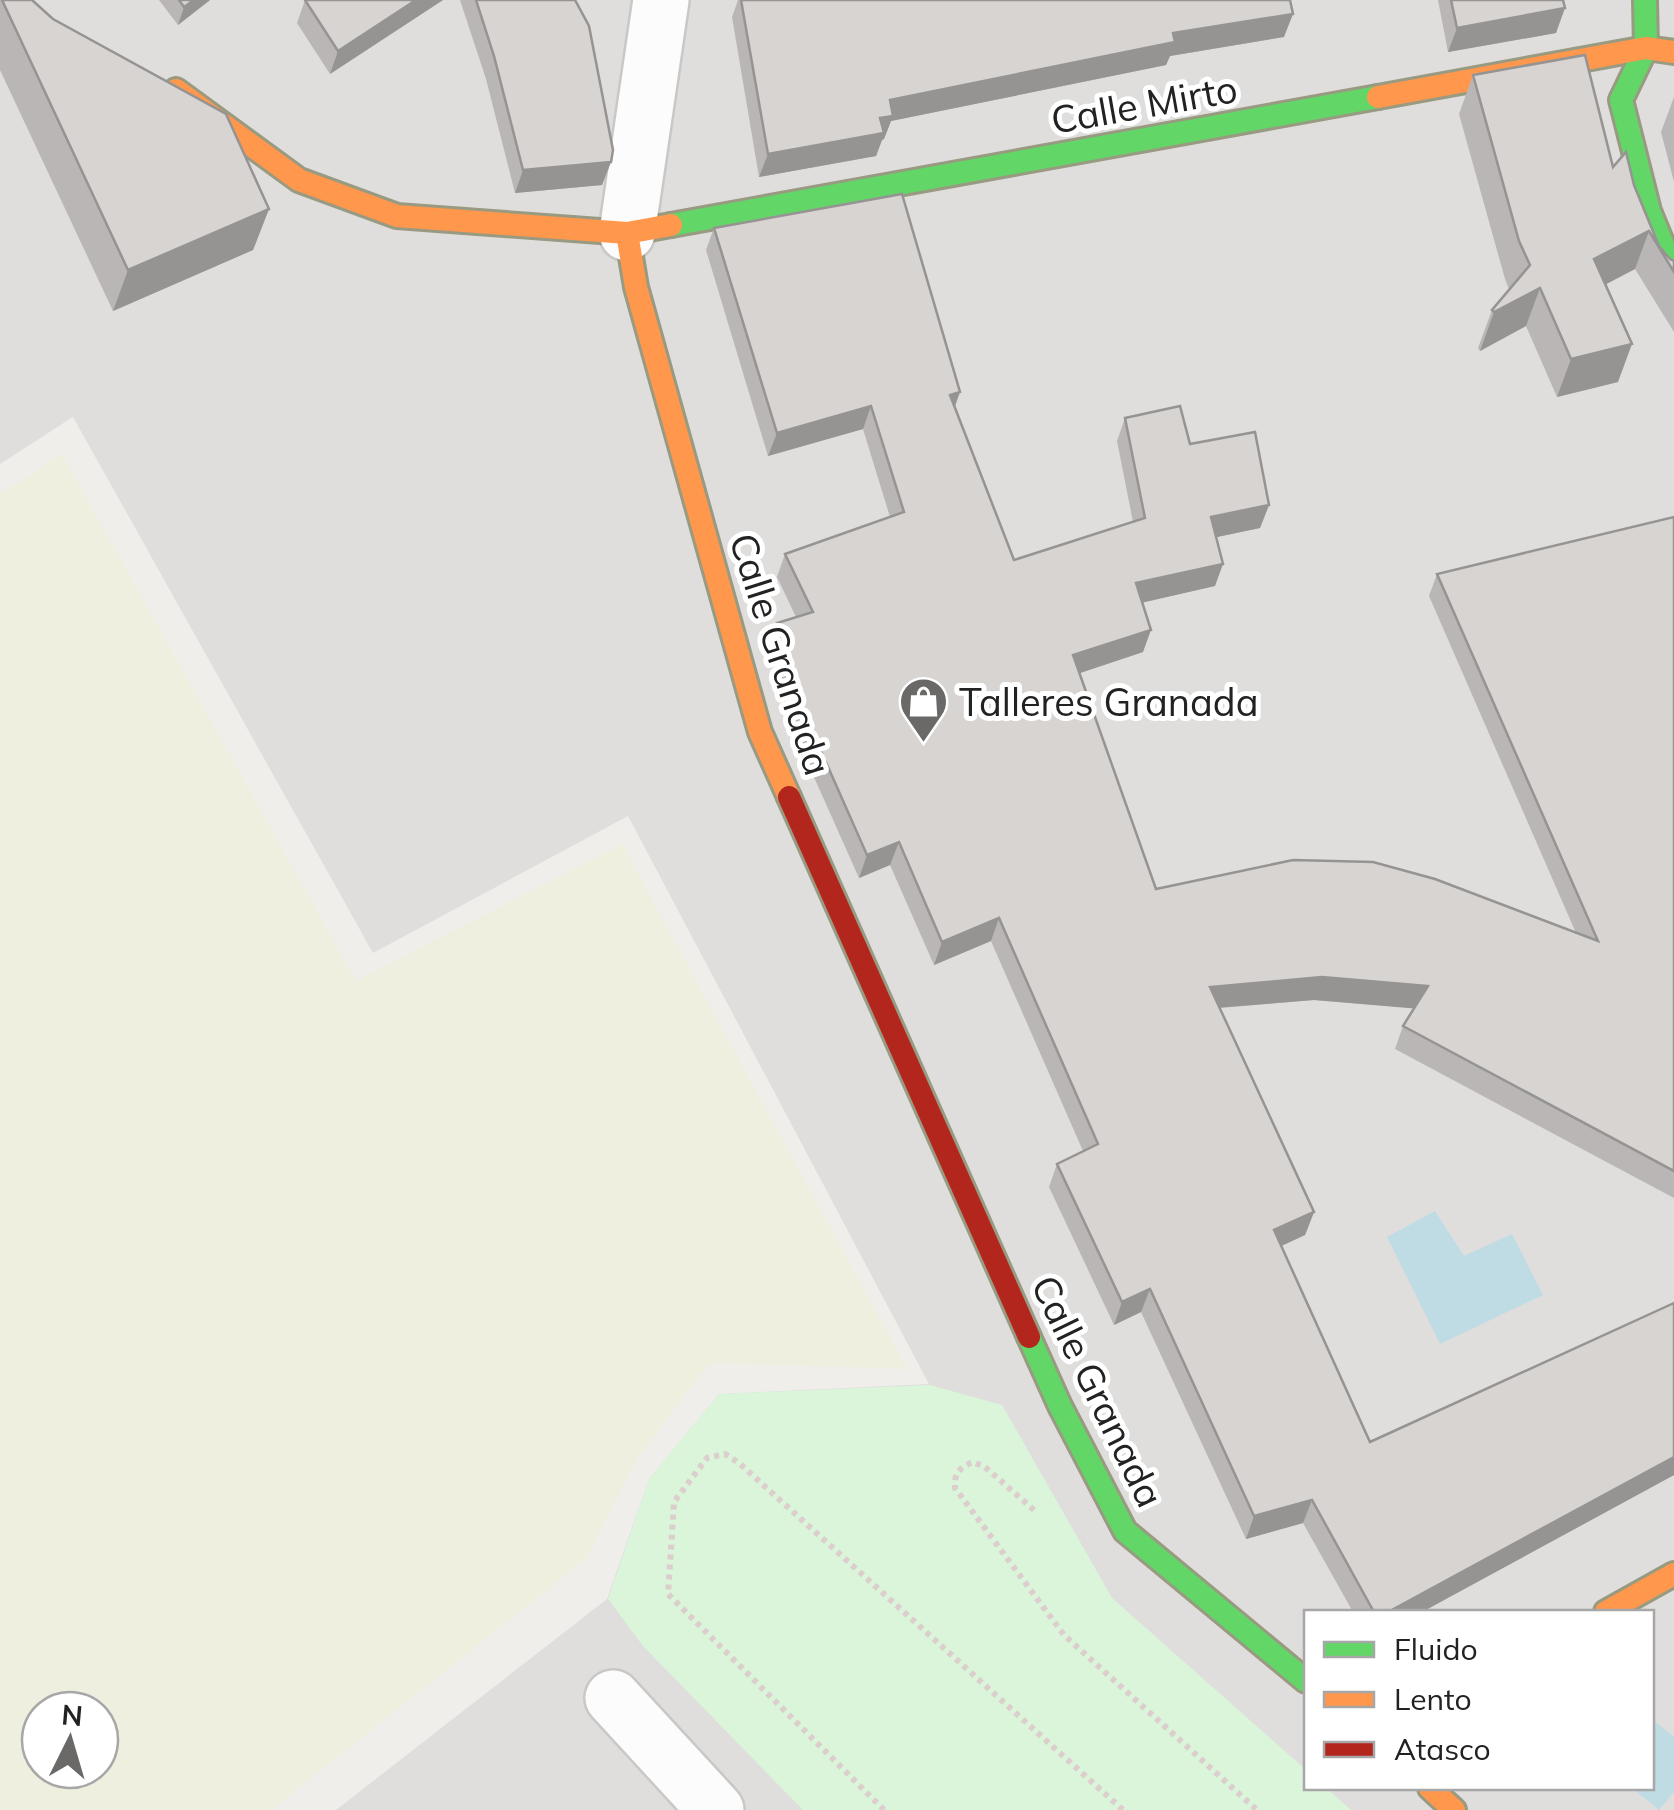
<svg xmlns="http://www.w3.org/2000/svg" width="1674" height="1810" viewBox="0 0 1674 1810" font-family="Mulish,sans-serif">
<rect width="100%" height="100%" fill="#f0eeeb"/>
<path fill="#dfdedc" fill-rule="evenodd" d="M0,0H1674V1810H336L607,1599L649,1479L719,1394L929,1384L628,816L373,953L73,417L0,464ZM1306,1612H1652V1788H1306Z"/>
<path fill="#efefdf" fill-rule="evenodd" d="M62,454L356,981L622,844L907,1369L709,1363L637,1459L586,1559L271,1810H0V494ZM40,1710H100V1770H40Z"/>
<path fill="#daf5da" d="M930,1385L1002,1405L1112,1598L1306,1770V1788H1326L1351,1810H803L643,1646L608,1599L649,1479L719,1394Z"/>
<g fill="#bfdbe3">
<path d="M1435,1211L1464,1256L1512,1234L1543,1295L1440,1344L1387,1237Z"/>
<path d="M1652,1719L1674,1737V1792L1659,1810L1632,1788H1652Z"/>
</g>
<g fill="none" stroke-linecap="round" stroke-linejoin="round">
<defs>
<g id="street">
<path d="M627,233L661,0"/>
<path d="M613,1698L716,1810"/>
</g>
<g id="fast">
<path d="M1645,0L1646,48L1621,100L1649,211L1674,272"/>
<path d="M671,225L1378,97"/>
<path d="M1029,1337L1060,1406L1125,1531L1306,1681"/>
</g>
<g id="slow">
<path d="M176,90L299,180L397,216L627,233L671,225"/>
<path d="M1378,97L1646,48L1674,52"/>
<path d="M627,233L636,287L760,732L789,797"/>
<path d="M1606,1612L1674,1574"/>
<path d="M1430,1788L1454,1810"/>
</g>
<path id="jam" d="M789,797L1029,1337"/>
</defs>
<use href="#street" stroke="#c9c8c7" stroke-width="60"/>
<use href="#fast" stroke="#999a82" stroke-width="28"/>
<use href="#slow" stroke="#999a82" stroke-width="28"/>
<use href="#jam" stroke="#999a82" stroke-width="28"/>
<g stroke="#dccecd" stroke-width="6" stroke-dasharray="5 5" stroke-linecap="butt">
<path d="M1034,1510L985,1467L973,1462C959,1468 954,1473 955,1488L1064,1635L1257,1810"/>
<path d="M884,1810L668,1594L674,1502L707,1458L725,1454L739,1463L1123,1810"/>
</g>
<use href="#street" stroke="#fdfcfc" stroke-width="55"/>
<use href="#fast" stroke="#63d668" stroke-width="22"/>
<use href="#slow" stroke="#ff974d" stroke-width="22"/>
<use href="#jam" stroke="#b3261e" stroke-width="22"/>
</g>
<g fill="#b9b6b5">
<path d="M0,0H32L269,209L253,250L113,311L0,70Z"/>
<path d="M159,0H210L178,25Z"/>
<path d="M305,0H443L330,74L297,23Z"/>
<path d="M460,0H575L611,162L602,185L515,193L486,79Z"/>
<path d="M738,0H1290L1284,37L1170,56L1166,65L891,121L884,139L882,140L876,156L759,177L732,17Z"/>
<path d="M1438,0H1563L1556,33L1448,52Z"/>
<path d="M1473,75L1613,167L1634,185L1659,246L1670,259L1674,261V332L1635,269L1605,284L1618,382L1557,397L1526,326L1480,351L1478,348L1492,310L1509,289L1505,279L1459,114Z"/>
<path d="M1674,97V182L1661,132Z"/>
<path d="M714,228L955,406L1014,560L1133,522L1117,441L1125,418L1190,444L1269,505L1260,528L1216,537L1215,586L1142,602L1143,652L1080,673L1156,889L1576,933L1429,596L1437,574L1674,517V1198L1395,1049L1403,1026L1414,1008L1314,1000L1220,1008L1314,1212L1305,1235L1281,1246L1370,1442L1674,1303V1475L1422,1612H1353L1303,1523L1246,1539L1141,1312L1114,1325L1049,1187L1057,1164L1083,1151L991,941L934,965L890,865L859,878L789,721L768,646L777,623L796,617L777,577L785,554L890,517L863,429L768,456L706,250Z"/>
</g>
<g fill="#969493">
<path d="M194,0H210L178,25L184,7Z"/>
<path d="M416,0H443L330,74L338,51Z"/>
<path d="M1565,8L1556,33L1448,52L1457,28Z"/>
<path d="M1293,14L1284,37L1170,56L1166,65L891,121L884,139L882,140L876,156L759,177L768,154L880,118L890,100L1173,33Z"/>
<path d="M611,162L602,185L515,193L523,170Z"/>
<path d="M269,209L253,250L113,311L128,270Z"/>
<path d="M1649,231L1635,269L1580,298L1594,259Z"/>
<path d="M1540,288L1526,326L1480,351L1494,312Z"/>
<path d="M1632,344L1618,382L1557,397L1571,359Z"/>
<path d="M960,392L952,415L950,395Z"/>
<path d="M871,406L863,429L768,456L777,433Z"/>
<path d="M1269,505L1260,528L1203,540L1211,517Z"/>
<path d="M1223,564L1215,586L1128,606L1136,583Z"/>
<path d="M1151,630L1143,652L1065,678L1073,655Z"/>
<path d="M899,842L890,865L859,878L867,855Z"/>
<path d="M999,918L991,941L934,965L942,942Z"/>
<path d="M1322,977L1428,986L1420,1009L1314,1000L1202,1009L1210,987Z"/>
<path d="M1314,1212L1305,1235L1266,1253L1274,1230Z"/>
<path d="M1150,1289L1141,1312L1114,1325L1122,1302Z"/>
<path d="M1674,1457V1475L1422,1612H1388Z"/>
<path d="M1312,1500L1303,1523L1246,1539L1254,1516Z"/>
</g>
<g fill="#d7d4d2" stroke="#969493" stroke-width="2.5">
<path d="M2,0H32L53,19L226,114L269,209L128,270Z"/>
<path d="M179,0H194L184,7Z"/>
<path d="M305,0H416L338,51Z"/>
<path d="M476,0H575L589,26L613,150L611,162L523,170L494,56Z"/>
<path d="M741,0H1290L1293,14L1173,33L1175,42L890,100L893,116L880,118L884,133L768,154Z"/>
<path d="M1451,0H1563L1565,8L1457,28Z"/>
<path d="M1585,55L1613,167L1626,152L1634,185L1659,246L1670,259L1674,261V272L1649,231L1594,259L1632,344L1571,359L1540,288L1494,312L1492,310L1530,265L1519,241L1473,75Z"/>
<path d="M902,194L960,392L950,395L1014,560L1145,518L1125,418L1180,406L1190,444L1255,432L1269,505L1211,517L1223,564L1136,583L1151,630L1073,655L1156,889L1293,860L1373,862L1435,879L1598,941L1437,574L1674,517V1171L1403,1026L1428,986L1322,977L1210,987L1314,1212L1274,1230L1370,1442L1674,1303V1457L1388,1612H1374L1312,1500L1254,1516L1150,1289L1122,1302L1057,1164L1098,1144L999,918L942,942L899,842L867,855L798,699L777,623L813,612L785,554L904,512L871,406L777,433L714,228Z"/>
</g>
<defs>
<symbol id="shop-pin" viewBox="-11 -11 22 30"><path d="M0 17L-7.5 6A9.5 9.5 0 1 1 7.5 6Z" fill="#6a6968" stroke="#fff"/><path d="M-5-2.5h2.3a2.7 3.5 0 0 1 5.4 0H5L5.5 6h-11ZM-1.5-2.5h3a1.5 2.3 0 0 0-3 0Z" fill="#fff"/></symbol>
</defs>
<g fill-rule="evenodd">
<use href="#shop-pin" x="896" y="674" width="55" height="75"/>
</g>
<g text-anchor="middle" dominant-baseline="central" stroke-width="10" stroke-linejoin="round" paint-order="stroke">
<g font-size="38" fill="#222" stroke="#fff">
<text transform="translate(1144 104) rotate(-10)">Calle Mirto</text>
<text transform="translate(781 654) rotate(72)">Calle Granada</text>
<text transform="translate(1098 1391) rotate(64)">Calle Granada</text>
</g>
<g font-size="38" fill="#222" stroke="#fff" text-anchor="start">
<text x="959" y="702">Talleres Granada</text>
</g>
</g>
<rect x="1304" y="1610" width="350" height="180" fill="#ffffff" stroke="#a7a7a7" stroke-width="2.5"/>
<rect x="1324" y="1642" width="50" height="15" fill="#63d668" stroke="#a7a7a7" stroke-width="2.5"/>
<text x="1394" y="1660" font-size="30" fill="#222222">Fluido</text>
<rect x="1324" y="1692" width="50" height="15" fill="#ff974d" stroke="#a7a7a7" stroke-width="2.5"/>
<text x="1394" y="1710" font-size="30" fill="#222222">Lento</text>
<rect x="1324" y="1742" width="50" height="15" fill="#b3261e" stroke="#a7a7a7" stroke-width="2.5"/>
<text x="1394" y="1760" font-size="30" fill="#222222">Atasco</text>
<g transform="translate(70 1740) rotate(5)"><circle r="48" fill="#ffffff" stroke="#a7a7a7" stroke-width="2.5"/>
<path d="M0-8L18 38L0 25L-18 38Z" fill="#6a6968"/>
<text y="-15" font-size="28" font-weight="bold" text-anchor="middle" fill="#222222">N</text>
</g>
</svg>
